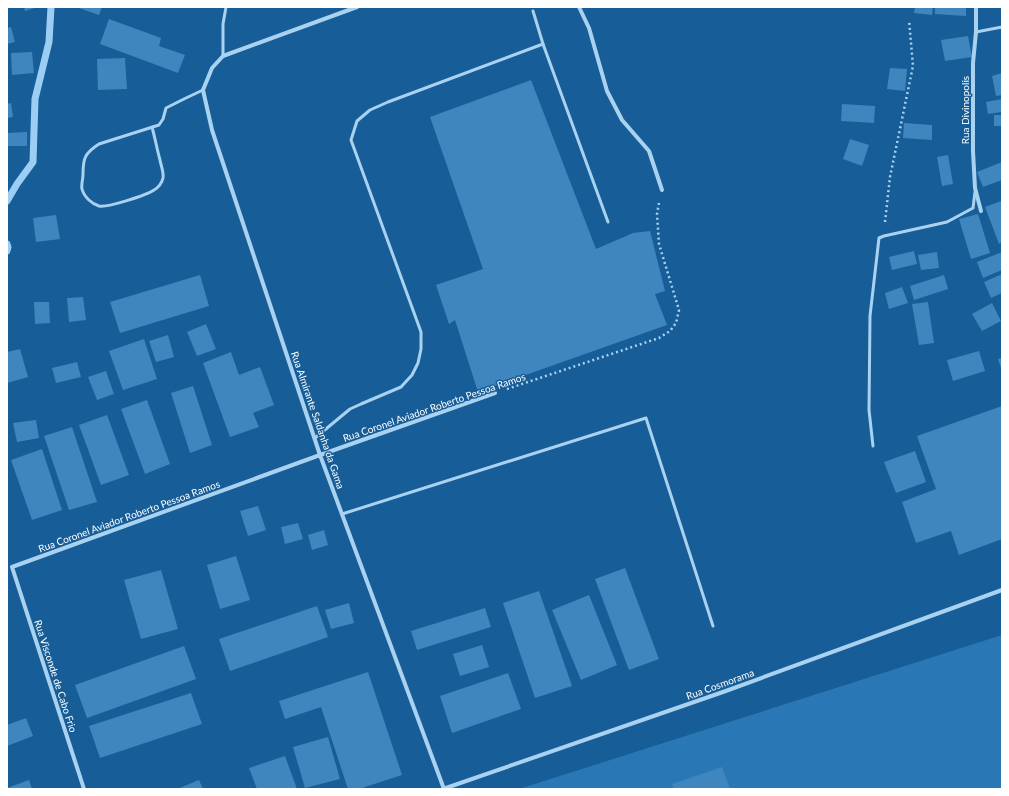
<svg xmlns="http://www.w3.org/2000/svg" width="1009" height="796" viewBox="0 0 1009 796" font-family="Lato,sans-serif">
<rect width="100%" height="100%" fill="#175d97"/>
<path fill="#2a77b6" d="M1002,635V789H519Z"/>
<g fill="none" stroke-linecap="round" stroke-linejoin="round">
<g stroke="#9ccef4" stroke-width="7">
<path d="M7,201L17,184L33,162L35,99L49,42L51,7"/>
<path d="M7,244L8,247L7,251"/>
</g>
</g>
<g fill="#3f86bf">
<path d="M24,7H38L25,11Z"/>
<path d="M76,7H102L99,15Z"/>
<path d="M915,7H933L932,15L914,13Z"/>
<path d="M935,7H966V16L935,14Z"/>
<path d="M109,19L161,38L159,46L185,55L178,73L100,44Z"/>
<path d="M11,27L15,42L7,44V28Z"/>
<path d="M968,36L972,57L945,61L941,40Z"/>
<path d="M32,52L34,73L12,75L11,53Z"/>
<path d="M125,58L127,89L98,90L97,59Z"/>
<path d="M890,68L907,69L905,91L887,89Z"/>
<path d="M1002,73V95L996,96L992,76Z"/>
<path d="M531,80L596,249L633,233L650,231L665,291L655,294L667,325L478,392L455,320L449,324L436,285L483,269L430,117Z"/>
<path d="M1002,99V112L988,114L986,102Z"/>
<path d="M11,103L13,117L7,118V104Z"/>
<path d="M842,104L875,106L874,123L841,121Z"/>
<rect x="994" y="115" width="8" height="11"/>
<path d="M904,123L932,125V140L903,138Z"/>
<path d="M27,132V146H7V133Z"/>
<path d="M850,139L869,145L862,166L843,159Z"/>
<path d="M948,155L953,184L942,186L937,157Z"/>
<path d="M1002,162V180L983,187L977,172Z"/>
<path d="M1001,201L1002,205V242L999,244L985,207Z"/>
<path d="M978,214L990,253L971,259L959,219Z"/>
<path d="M56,215L60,239L36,242L33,218Z"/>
<path d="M914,251L917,264L892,270L889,257Z"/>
<path d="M937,252L939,268L921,270L918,255Z"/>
<path d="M1002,252V270L983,278L977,262Z"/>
<path d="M1002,274V293L991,298L984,282Z"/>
<path d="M200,275L209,306L120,333L110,302Z"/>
<path d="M944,275L948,289L914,300L910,286Z"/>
<path d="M902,287L908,303L889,309L885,293Z"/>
<path d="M83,297L86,320L69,322L67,298Z"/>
<path d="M34,302H49L50,323L35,324Z"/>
<path d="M928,302L934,343L919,345L912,304Z"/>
<path d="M992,303L1001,321L982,331L972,314Z"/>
<path d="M206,324L216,349L197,356L187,332Z"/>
<path d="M168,335L174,357L156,362L149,341Z"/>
<path d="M144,339L157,379L123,390L109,351Z"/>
<path d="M20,349L28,377L7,383V352Z"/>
<path d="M979,351L985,371L953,381L947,360Z"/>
<path d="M231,352L239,375L260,367L274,405L253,413L259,427L230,437L203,363Z"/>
<path d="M1002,358V371L998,359Z"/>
<path d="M77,362L81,377L56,383L52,368Z"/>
<path d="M106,371L114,394L97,400L88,377Z"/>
<path d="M193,386L212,445L190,453L171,393Z"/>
<path d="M147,400L170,464L145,474L121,409Z"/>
<path d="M1002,406V539L959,555L951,531L916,543L902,502L936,489L917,436Z"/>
<path d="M107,415L129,475L101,485L79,425Z"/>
<path d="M36,420L39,438L17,442L13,423Z"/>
<path d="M72,427L97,502L69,510L44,436Z"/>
<path d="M42,449L62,510L32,520L11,460Z"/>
<path d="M915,451L926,482L896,493L884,462Z"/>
<path d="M258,506L266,530L248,536L240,511Z"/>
<path d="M298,523L303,539L285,544L281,527Z"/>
<path d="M324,530L328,545L312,550L308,535Z"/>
<path d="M236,556L250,600L220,609L207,565Z"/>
<path d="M625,568L659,659L629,670L595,579Z"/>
<path d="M161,570L178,629L141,639L124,580Z"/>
<path d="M539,591L572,686L535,698L503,603Z"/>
<path d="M589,595L617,665L581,680L552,610Z"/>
<path d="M349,603L354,623L331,629L325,610Z"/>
<path d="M317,606L328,637L230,671L219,639Z"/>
<path d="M485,608L491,627L417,650L411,631Z"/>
<path d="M482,645L489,667L460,676L453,654Z"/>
<path d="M184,646L196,679L87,718L75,685Z"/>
<path d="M368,672L402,775L359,789H348L321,707L285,719L279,701Z"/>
<path d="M508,673L521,709L452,733L440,696Z"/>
<path d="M191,693L202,724L100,758L89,726Z"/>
<path d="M26,718L33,736L7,746V725Z"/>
<path d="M328,737L340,779L305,788L293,747Z"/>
<path d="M285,756L297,789H257L249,768Z"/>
<path d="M722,767L730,789H674L672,784Z"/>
<path d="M29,780L32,789H7V788Z"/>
<path d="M199,780L203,789H177Z"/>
</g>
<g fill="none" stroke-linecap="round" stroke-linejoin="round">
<g stroke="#a9d2f1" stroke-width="2.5" stroke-dasharray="2 3" stroke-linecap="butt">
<path d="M885,222L890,177L913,66L909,20"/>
<path d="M507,389L659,338L670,331L676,323L679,310L659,244L657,214L659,203"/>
</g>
<g stroke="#a9d2f1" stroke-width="3">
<path d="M976,32L1002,27"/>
<path d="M543,44L608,222"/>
<path d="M223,56V24L226,7"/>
<path d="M152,127C155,138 157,149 160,160C161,166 164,172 163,178C162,183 158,188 154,190C147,195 107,208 99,206C92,204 84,197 82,189C81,185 83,179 83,174C83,158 85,153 99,144L159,125L163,119L166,108L186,98L203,90"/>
<path d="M315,438L350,409L361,404L401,387L412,375L418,363L421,349V332L351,140L357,121L370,110L388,102L543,44L533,11"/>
<path d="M873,446L869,410L870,316L879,238L884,236L947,222L973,208L975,192"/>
<path d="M342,514L646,418L713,626"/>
</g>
<g stroke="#a9d2f1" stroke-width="4">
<path d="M357,7L223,56L212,68L203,90L212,130L320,455L444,789"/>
<path d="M579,7L589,28L607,91L622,120L649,151L662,190"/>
<path d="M976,7V32L973,63V151L975,188L981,211"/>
<path d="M84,789L12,567L320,455L495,393"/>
<path d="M443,789L723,692L1002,590"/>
</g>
</g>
<g text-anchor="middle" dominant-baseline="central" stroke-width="3" stroke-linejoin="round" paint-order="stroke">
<g font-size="10" fill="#fff" stroke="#175d97">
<text transform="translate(965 110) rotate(-90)">Rua Divinopolis</text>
<text transform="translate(434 407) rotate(-19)">Rua Coronel Aviador Roberto Pessoa Ramos</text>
<text transform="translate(318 420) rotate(71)">Rua Almirante Saldanha da Gama</text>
<text transform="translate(129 516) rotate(-20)">Rua Coronel Aviador Roberto Pessoa Ramos</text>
<text transform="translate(56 676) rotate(72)">Rua Visconde de Cabo Frio</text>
<text transform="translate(720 684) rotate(-20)">Rua Cosmorama</text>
</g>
</g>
<rect width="1009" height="796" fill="none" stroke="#ffffff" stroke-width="16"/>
</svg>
